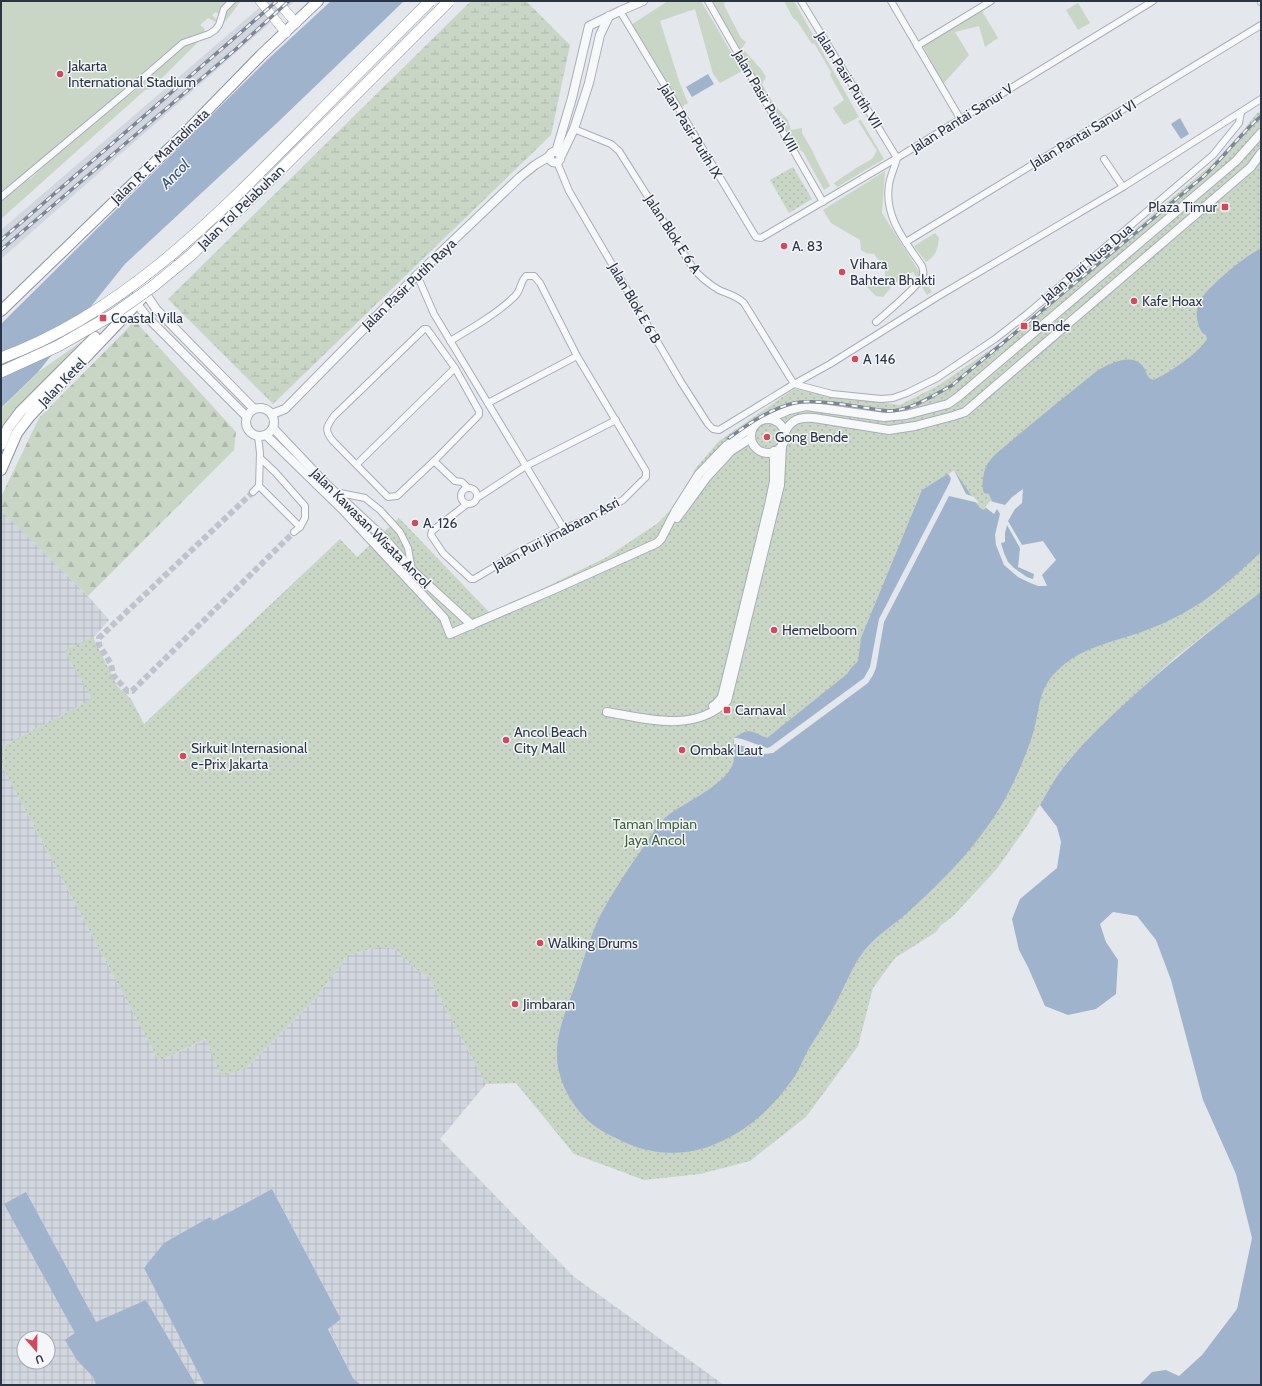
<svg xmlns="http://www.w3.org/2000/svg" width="1262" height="1386" viewBox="0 0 1262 1386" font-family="Cabin,sans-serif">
<defs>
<pattern id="industrial-grid" width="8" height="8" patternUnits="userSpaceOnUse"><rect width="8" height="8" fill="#d2d6de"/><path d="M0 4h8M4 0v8" fill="none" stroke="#b4b8c0"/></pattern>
<pattern id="forest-firs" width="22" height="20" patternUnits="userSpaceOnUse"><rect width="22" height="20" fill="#c9d6c5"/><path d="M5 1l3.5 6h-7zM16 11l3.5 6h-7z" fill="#adb8ab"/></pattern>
<pattern id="wetland-marsh" width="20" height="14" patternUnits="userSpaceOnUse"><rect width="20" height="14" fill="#c9d6c5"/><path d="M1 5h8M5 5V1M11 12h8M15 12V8" fill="none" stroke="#adb8ab"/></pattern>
<pattern id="park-dots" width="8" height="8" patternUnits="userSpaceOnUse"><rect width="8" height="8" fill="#c9d6c5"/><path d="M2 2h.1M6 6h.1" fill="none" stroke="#adb8ab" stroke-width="1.8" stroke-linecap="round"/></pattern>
</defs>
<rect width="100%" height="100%" fill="#e4e7ec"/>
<path fill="#d2d6de" d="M267,1H295L1,259V230Z"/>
<g fill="url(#industrial-grid)" fill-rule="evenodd">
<path d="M1,510L88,596L109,620L93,638L117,686L1,747Z"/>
<path d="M1,764L159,1061L207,1039L246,1068L316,998L348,955L379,947L394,948L417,970L429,977L486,1084L440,1139L573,1276L724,1385H361L353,1378L328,1328L341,1319L272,1189L213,1222L209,1217L144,1267L204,1384L196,1385L146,1300L77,1360L93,1377L96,1385H1ZM24,1338H48V1362H24Z"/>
</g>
<g fill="#c9d6c5">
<path d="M1,1H230L220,16L216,12L212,15L216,19L219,17L218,21L216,22L208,18L200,25L204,28L205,32L203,34L184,40L23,174L1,191Z"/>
<path d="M235,1H241L221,27L225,9Z"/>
<path d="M668,1H701L742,71L720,83L713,74L695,9L660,21L679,81L688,103L680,108L626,28Z"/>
<path d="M710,1H725L724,5L741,38L746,42L742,48L761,69L766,77L762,84L773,103L788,120L791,130L802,128V133L812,150L817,161L830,186L824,190L803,152L797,148Z"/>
<path d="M784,1H794L859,117L844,125L833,108L844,100L830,75L831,72L814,43L812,44L797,21L793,18Z"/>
<path d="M1078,3L1090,23L1078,30L1066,10Z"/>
<path d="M982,11L998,38L985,47L979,26L955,32L969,55L943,84L923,46Z"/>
<path d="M202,38L151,89L145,90L1,219V198L27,179H30L42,168L46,162L125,94H131L146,81L145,77L183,44Z"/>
<path d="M861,120L884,159L837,187L834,183L856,168L872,159L877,151L858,121Z"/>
<path d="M885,171L882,213L932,292L927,295L913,272L895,283L883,297L876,296L866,286L870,277L877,283L885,278V268L874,254L866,253L861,250L860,240L831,223L823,210Z"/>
<path d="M935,233L939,238C937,250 937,255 926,262L914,246Z"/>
<path d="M81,342L9,416L1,435V409L38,372Z"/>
</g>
<path fill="url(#forest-firs)" d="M135,321L236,432L234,450L88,596L1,510V497L39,418Z"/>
<path fill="url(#wetland-marsh)" d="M471,1H526L570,45L551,135L273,404L168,299Z"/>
<g fill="url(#park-dots)">
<path d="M1261,111V592L1213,628L1176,657L1109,719L1071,757L1061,770L1027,826L996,870L953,916L940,926L936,932L895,958L873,988L858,1046L806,1117L750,1161L700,1174L644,1180L574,1154L516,1083L486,1084L429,977L417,970L394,948L379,947L348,955L316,998L246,1068L221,1076L206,1039L159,1061L1,764V747L92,699L65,651L93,637L117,686L131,699L144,724L340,539L357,557L399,518L491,614L607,557L658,523L684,496L695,469L719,441L794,389L900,405L939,385L1003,341L1211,165L1238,137L1257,113Z"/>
<path d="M793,167L812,199L789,213L770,180Z"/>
</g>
<g fill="#9fb4cc">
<path d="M331,1H404L277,123L125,264L38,372L1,408V324L267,60Z"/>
<path d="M708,74L714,84L692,97L686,87Z"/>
<path d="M1180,118L1189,134L1181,139L1171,124Z"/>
<path d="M1261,249V552C1235,576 1209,601 1176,617C1157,627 1137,634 1116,640C1091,648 1073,654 1054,674C1037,693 1040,711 1033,733C1027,753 1015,781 1005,799C980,843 944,880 907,913C895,924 880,933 869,945C854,961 847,982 837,1001C828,1018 818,1034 808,1050C803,1059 800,1068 795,1076C772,1109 746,1133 708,1147C677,1157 646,1154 618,1139C612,1136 605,1133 599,1129C576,1114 558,1085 557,1057C556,1034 566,1010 574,988C583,964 589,937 601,914C611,895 623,877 635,859C642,850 648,839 655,830C659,824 664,818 670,814C687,801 730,783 734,760C735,753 734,745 734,738C750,727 750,731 767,738L847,674L851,668L858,661L861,638L922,490L954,470L979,507L983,510L985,509L992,501L989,494L984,493C981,487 983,474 986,467C990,457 1002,449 1009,443C1038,418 1067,395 1097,371C1109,364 1133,351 1144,368C1147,373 1147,378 1153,380C1168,374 1199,353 1207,339L1206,335C1201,333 1200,329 1198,323C1195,314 1197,304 1203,296C1211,285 1248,253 1261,249Z"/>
<path d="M1261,592V1385H1139L1152,1372L1166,1370L1179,1376L1202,1355L1237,1309L1252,1238L1236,1174L1203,1100L1171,980L1156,940L1137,916L1113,912L1100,924L1106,942L1118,960L1116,994L1096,1009L1068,1015L1045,1006L1028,967L1019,950L1012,919L1020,899L1057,868L1061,842L1057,827L1040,805C1047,793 1054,780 1062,769C1079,747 1099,728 1119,709C1164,667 1211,629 1261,592Z"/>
<path d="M272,1189L341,1319L328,1329L353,1378L361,1385H203L204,1384L144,1268L164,1243L210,1217L213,1221Z"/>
<path d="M26,1192L96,1322L146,1300L196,1385H96L93,1377L77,1360L65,1340L75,1333L4,1204Z"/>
</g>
<g fill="#e4e7ec" fill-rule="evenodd">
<path d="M954,470L966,494L974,497L979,503L949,496L884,622L876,668L873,675L868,683L773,753L765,754L740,745L734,744V738H736L742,739L767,748L770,747L864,678L870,667L879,619L950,482L951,478L948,474Z"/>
<path d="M1023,489L1022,503L1015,509L1008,521L1022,545L1043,541L1056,560L1042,575L1047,586H1038L1028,582L1018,577L1004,565L996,545L995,535L1000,514L997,509L994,514L985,507L990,501L1005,505L1012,497ZM1007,525L1020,548L1018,567L1034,574L1033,579L1027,577L1014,568L1008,562L1004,553L1001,543L1005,542V533Z"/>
</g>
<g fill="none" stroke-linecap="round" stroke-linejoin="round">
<path stroke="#bfc3cb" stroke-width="6" stroke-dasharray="6 3" stroke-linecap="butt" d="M253,492L99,638V645L111,664L113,675L127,691H132L294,532"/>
<defs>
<g id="minor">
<path d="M708,1L823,202"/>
<path d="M801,1L897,158C895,167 890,176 889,185C884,217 905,241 922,266C923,270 924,272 923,276C918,287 886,313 876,322"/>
<path d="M891,1L961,120"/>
<path d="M1261,1V2"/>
<path d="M620,11L754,234L756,237L761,238L897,158L1153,1"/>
<path d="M917,46L991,1"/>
<path d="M574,129L611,144L619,151L693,268C700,277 709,284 719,290C728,294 737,296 744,303L794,384L832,394L881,399L893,398L907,393L937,378L995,339L1027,314L1213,155L1239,123L1241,112"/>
<path d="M1104,159L1123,187"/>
<path d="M557,162L569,191L681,382L708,424L713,429L719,430L794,384L830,364L937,297L1123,187L1261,99"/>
<path d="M1,197L130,89L183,43L209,34L215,30L219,25L224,9L232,1"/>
<path d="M906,242L1261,25"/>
<path d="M417,275L434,314L564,529"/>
<path d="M424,329H427L455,368L479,411V415L434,461L397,496L388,497L333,441C324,430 326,427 334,416Z"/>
<path d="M450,341C472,328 495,315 514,297C522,290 519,283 526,276H534L540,283L577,356L646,471V477L623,500L594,516L564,529L521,551L474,579H471L443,553L431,535L432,531L467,504"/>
<path d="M488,403L577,356"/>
<path d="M260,458L275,472L305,506V518L300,527L294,532"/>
<path d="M434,461L455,481L462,482L468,488"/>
<path d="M357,464L455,368"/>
<path d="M259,486L300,527"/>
<circle cx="469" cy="496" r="8"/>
<path d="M253,492L259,486L260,453L258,436"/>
<path d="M335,492L365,498L380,510L400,532L408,548L412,570"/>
<path d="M477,498L526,466L616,420"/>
</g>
<g id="tertiary">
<circle cx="555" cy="157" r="5.5"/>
<path d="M556,152L572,98L589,26L620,11L643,1"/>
<path d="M561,156L574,129L589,83L600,35L609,16"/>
<path d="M140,291L146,294L156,309L254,409"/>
<path d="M133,301L137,304L147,317L247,417"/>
<circle cx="260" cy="422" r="14"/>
<path d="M272,414L285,409L417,275L520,177L535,165L550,156"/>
<path d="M768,419L789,410L806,406L884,417L906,415L948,404L958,397L1236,161L1261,133"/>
<circle cx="768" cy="436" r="17"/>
<path d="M273,428L326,484L384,538L413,571L472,625"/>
<path d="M784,434C791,419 799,417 814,418L889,430L915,426L953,416L965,412L1251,167L1261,153"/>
<path d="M266,435L344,511L430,603L444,618L450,634L557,588L657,543L661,539L675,512L699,474L726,446L754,425"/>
<path d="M677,518L707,477L731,451L751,438"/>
<path d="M713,706L716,704L722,697L769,505L774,481V451"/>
<path d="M607,712C648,719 694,733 727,701L780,485L782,445"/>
</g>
<g id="secondary">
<path d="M260,1L286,33"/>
<path d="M277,1L296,23"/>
</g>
<g id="trunk">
<path d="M138,293L169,261"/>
<path d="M1,311L184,134L261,55L318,1"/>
<path d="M1,445L8,428L20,412L95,337"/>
<path d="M1,470L17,433L30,416L143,297"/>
</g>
<path id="motorway" d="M1,372L58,346"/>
</defs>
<use href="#minor" stroke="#a9aeb7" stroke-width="8"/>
<use href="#tertiary" stroke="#a9aeb7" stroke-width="10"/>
<use href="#secondary" stroke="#a9aeb7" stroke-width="10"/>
<use href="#trunk" stroke="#8b94a3" stroke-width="12"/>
<use href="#motorway" stroke="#8b94a3" stroke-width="12"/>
<use href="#minor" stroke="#f7f8fa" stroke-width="6"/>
<use href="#tertiary" stroke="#f7f8fa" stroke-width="8"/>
<use href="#secondary" stroke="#fff" stroke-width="9"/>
<use href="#trunk" stroke="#fff" stroke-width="10"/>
<use href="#motorway" stroke="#fff" stroke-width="11"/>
<defs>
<g id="rail">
<path d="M1,240L277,1"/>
<path d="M1,250L236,49L289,1"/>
<path d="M729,438C748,424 770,409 794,403C818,398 862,408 888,411C910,411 932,396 951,386L1204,176C1224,157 1240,134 1261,116"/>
</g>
</defs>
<use href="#rail" stroke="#7d8696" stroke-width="3.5"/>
<use href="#rail" stroke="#f4f6f9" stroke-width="2" stroke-dasharray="6" stroke-linecap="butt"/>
<defs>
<g id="motorway-bridge">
<path d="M58,346L114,314L152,287L191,255L270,180L449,1"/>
<path d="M1,358C121,314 212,221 300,132C343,88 386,45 430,1"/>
</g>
</defs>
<use href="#motorway-bridge" stroke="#8b94a3" stroke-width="12" stroke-linecap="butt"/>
<use href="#motorway-bridge" stroke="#fff" stroke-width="11"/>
</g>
<g fill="#d1495b" stroke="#f4f6f9" stroke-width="1.5">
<circle cx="60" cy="74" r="4"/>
<rect x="1221" y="203" width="8" height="8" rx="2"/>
<circle cx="784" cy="246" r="4"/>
<circle cx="842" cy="272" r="4"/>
<circle cx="1134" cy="301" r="4"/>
<rect x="99" y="314" width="8" height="8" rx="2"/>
<rect x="1020" y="322" width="8" height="8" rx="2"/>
<circle cx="855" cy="359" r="4"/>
<circle cx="767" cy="437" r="4"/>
<circle cx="415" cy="523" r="4"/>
<circle cx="774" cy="630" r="4"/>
<rect x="723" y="706" width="8" height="8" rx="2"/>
<circle cx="506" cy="740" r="4"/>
<circle cx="682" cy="750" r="4"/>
<circle cx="183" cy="756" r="4"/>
<circle cx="540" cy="943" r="4"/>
<circle cx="515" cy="1004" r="4"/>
</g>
<g text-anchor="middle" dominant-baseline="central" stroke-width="3" stroke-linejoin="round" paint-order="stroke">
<g font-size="14" fill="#2b3445" stroke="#f4f6f9" text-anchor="start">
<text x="68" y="66">Jakarta<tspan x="68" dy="16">International Stadium</tspan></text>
<text x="1217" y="207" text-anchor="end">Plaza Timur</text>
<text x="792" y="246">A. 83</text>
<text x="850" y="264">Vihara<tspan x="850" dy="16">Bahtera Bhakti</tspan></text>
<text x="1142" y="301">Kafe Hoax</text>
<text x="111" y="318">Coastal Villa</text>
<text x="1032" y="326">Bende</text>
<text x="863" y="359">A 146</text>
<text x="775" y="437">Gong Bende</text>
<text x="423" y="523">A. 126</text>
<text x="782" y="630">Hemelboom</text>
<text x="735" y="710">Carnaval</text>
<text x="514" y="732">Ancol Beach<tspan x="514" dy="16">City Mall</tspan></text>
<text x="191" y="748">Sirkuit Internasional<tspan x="191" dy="16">e-Prix Jakarta</tspan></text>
<text x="690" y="750">Ombak Laut</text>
<text x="548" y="943">Walking Drums</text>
<text x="523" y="1004">Jimbaran</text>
</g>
<g font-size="14" fill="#2b3445" stroke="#f4f6f9">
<text transform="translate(849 80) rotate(58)">Jalan Pasir Putih VII</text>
<text transform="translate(766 101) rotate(60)">Jalan Pasir Putih VIII</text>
<text transform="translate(962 118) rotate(-32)">Jalan Pantai Sanur V</text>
<text transform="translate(691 131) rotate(59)">Jalan Pasir Putih IX</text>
<text transform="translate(1083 134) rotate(-31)">Jalan Pantai Sanur VI</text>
<text transform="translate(160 156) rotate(-44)">Jalan R. E. Martadinata</text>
<text transform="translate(241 207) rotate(-44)">Jalan Tol Pelabuhan</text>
<text transform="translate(673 234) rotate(57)">Jalan Blok E 6 A</text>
<text transform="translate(1087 263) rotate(-40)">Jalan Puri Nusa Dua</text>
<text transform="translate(409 284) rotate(-44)">Jalan Pasir Putih Raya</text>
<text transform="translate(635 303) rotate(60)">Jalan Blok E 6 B</text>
<text transform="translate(62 382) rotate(-46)">Jalan Ketel</text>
<text transform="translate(371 528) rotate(45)">Jalan Kawasan Wisata Ancol</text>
<text transform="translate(556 534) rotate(-28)">Jalan Puri Jimabaran Asri</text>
</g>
<g font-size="14" fill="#3f6138" stroke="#f4f6f9">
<text x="655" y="824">Taman Impian<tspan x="655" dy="16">Jaya Ancol</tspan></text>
</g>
<g font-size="15" font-style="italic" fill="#34527a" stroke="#f4f6f9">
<text transform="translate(175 174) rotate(-45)">Ancol</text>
</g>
</g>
<rect width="1262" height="1386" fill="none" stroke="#2b3445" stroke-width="4"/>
<g transform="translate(36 1350) rotate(160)"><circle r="19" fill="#f4f6f9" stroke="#a4a8b1"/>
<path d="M0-3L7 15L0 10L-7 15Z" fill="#d1495b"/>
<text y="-6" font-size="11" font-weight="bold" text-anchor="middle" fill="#2b3445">U</text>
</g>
</svg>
